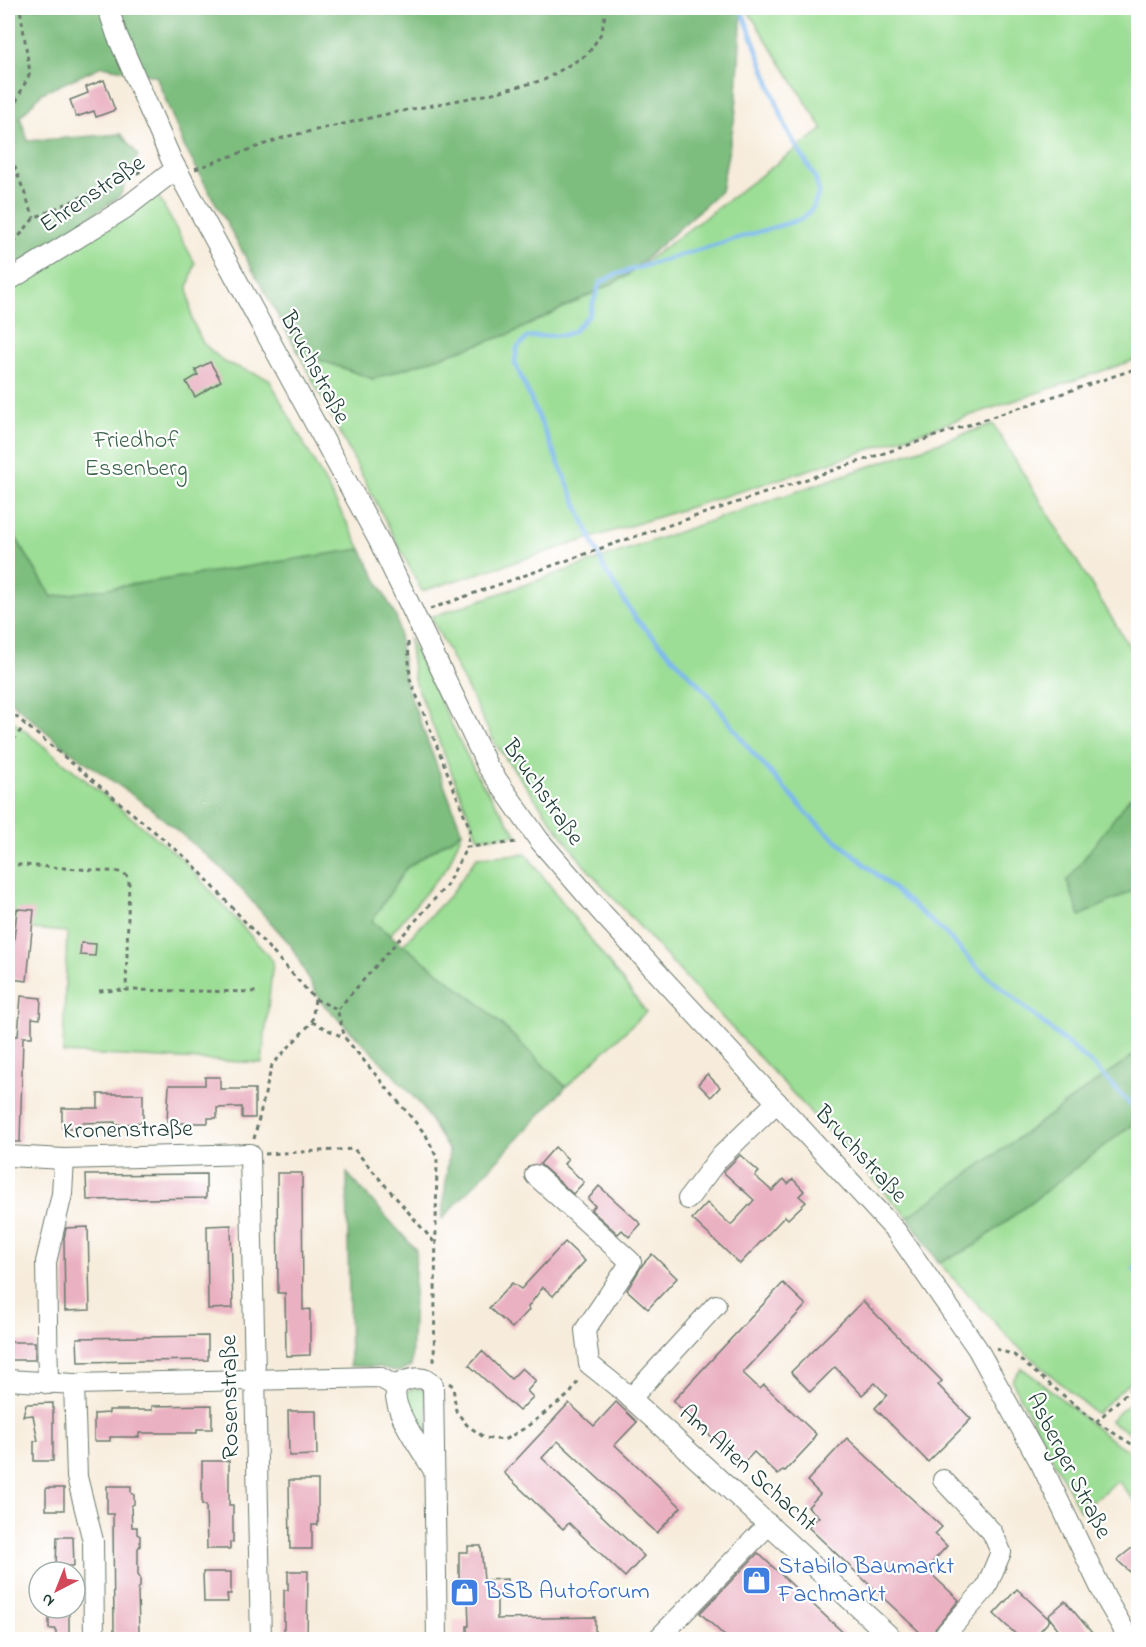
<svg xmlns="http://www.w3.org/2000/svg" width="1146" height="1647" viewBox="0 0 1146 1647" font-family="'Indie Flower',sans-serif">
<rect width="100%" height="100%" fill="#fff"/>
<filter id="ink" filterUnits="userSpaceOnUse"><feTurbulence type="fractalNoise" baseFrequency=".0167" numOctaves="2"/><feDisplacementMap in="SourceGraphic" scale="12" xChannelSelector="R" yChannelSelector="G"/><feConvolveMatrix kernelMatrix="1 2 1 2 8 2 1 2 1" color-interpolation-filters="sRGB"/></filter>
<filter id="wash" filterUnits="userSpaceOnUse"><feTurbulence type="fractalNoise" baseFrequency=".008" numOctaves="4" result="noise"/><feDisplacementMap in="SourceGraphic" scale="24" xChannelSelector="R" yChannelSelector="G"/><feGaussianBlur stdDeviation="1.35" result="paint"/><feColorMatrix in="noise" values="0 0 0 0 0 0 0 0 0 0 0 0 0 0 0 0 0 1.4 0 .05"/><feComposite in="paint" operator="in"/></filter>
<g filter="url(#wash)">
<rect width="100%" height="100%" fill="#f7ecdb"/>
<path fill="#f7cfd3" d="M599,1617V1639H454L453,1620Z"/>
<g fill="#9cde95" stroke="#5e8e64" stroke-width="1.5">
<path d="M746,8H1138V359L808,470L422,591L298,352L373,379L510,334L625,277L823,129Z"/>
<path d="M157,194L195,263L188,287L192,320L203,343L224,362L269,379L361,549L52,597L8,525V290Z"/>
<path d="M993,424L1138,661V1052L908,1217L705,999L583,864L496,745L431,617Z"/>
<path d="M409,638L476,774L517,835L478,838L414,679Z"/>
<path d="M8,717L181,858L273,961L262,1063L63,1053L67,932L8,927Z"/>
<path d="M462,832L448,866L390,935L371,921L406,868Z"/>
<path d="M526,854L646,1012L566,1087L481,1005L403,945L451,894L477,857Z"/>
<path d="M1138,1120V1374L1096,1414L1013,1342L939,1263L974,1246Z"/>
<path d="M1021,1368C1062,1395 1094,1433 1138,1456V1505L1118,1481L1080,1511L1012,1381Z"/>
<path d="M416,1388L426,1391L428,1449L404,1397L407,1391Z"/>
<path d="M1138,1395V1439L1110,1421Z"/>
</g>
<g fill="#7dbd7e" stroke="#4e7d59" stroke-width="1.5">
<path d="M8,8H742L736,111L721,191L625,277L510,334L373,379L298,352L184,146L156,76L102,66L42,93L20,117L28,141L121,134L138,155L120,196L41,250L8,269V44C10,33 8,19 8,8Z"/>
<path d="M8,525L52,597L361,549L397,619L405,682L462,832L406,868L372,921L481,1005L566,1087L442,1219L449,1151L421,1105L373,1053L321,1002L290,944L224,870L148,806L63,746L8,699Z"/>
<path d="M1138,792V888L1080,916L1067,881L1130,797Z"/>
<path d="M1138,1052V1120L974,1246L939,1263L908,1217Z"/>
<path d="M347,1173L416,1250L411,1366L399,1372L379,1367L350,1366Z"/>
</g>
<g fill="none" stroke-linecap="round" stroke-linejoin="round">
<g stroke="#7db8ef" stroke-width="4.5">
<path d="M741,8L787,130L815,177L819,192L813,208L802,219L614,275L600,283L589,315L574,331L564,335L528,337L517,348L515,363L605,570L636,619L709,695L751,751L814,821L944,932L978,968L1094,1066L1138,1112"/>
<path d="M1134,1270L1138,1266"/>
</g>
</g>
<g id="blocks">
<g fill="#eab1c2">
<path d="M104,80L115,110L96,117L94,111L76,117L70,100L88,93L86,87Z"/>
<path d="M210,362L221,381L195,397L186,382L198,375L195,370Z"/>
<path d="M17,909L34,910L27,981L10,979Z"/>
<path d="M81,943L96,944L95,956L80,955Z"/>
<path d="M21,996L41,998L40,1019L32,1018V1037H23L20,1142H8V1036H18Z"/>
<path d="M707,1074L720,1087L711,1097L698,1084Z"/>
<path d="M205,1077H220V1089H255V1118H242V1107L217,1108V1118H208V1123H176L175,1121H167L169,1085H205Z"/>
<path d="M98,1094H143V1122L115,1125V1122L81,1123V1128H62V1108H98Z"/>
<path d="M555,1147L568,1159L564,1164L584,1182L573,1194L540,1164Z"/>
<path d="M740,1155L759,1172L755,1176L772,1191L784,1179L788,1184L793,1179L804,1191L799,1196L806,1202L788,1219L785,1216L740,1264L692,1219L707,1203L731,1225L754,1200L723,1172Z"/>
<path d="M277,1173H302L303,1310L310,1309V1355L286,1356L285,1293H278Z"/>
<path d="M206,1174V1198L87,1200L86,1175Z"/>
<path d="M599,1186L641,1224L629,1237L622,1230L618,1234L591,1210L595,1206L588,1199Z"/>
<path d="M231,1225L233,1308L208,1309L207,1226Z"/>
<path d="M88,1227L90,1310L65,1311L64,1238L66,1228Z"/>
<path d="M565,1242L585,1261L553,1296L543,1287L528,1307L529,1310L512,1328L489,1308L512,1283L521,1289Z"/>
<path d="M652,1254L677,1278L648,1309L627,1290L643,1264Z"/>
<path d="M783,1283L806,1305L743,1373L760,1389L764,1385L816,1434L812,1440L813,1441L785,1471L783,1470L778,1475L754,1452L742,1465L673,1401Z"/>
<path d="M863,1301L942,1381L938,1385L971,1419L928,1462L875,1408L887,1395L875,1383L862,1395L835,1367L810,1392L791,1372Z"/>
<path d="M208,1336V1360L78,1362L77,1338Z"/>
<rect x="8" y="1342" width="27" height="18"/>
<path d="M482,1351L511,1379L522,1368L536,1381L527,1391L533,1397L519,1411L469,1365Z"/>
<path d="M616,1402L637,1422L615,1445L681,1507L657,1533L558,1441L542,1458L644,1556L625,1577L569,1523L563,1529L504,1473L569,1403L594,1426Z"/>
<path d="M53,1403V1461H34V1441H38L33,1415L23,1416L26,1404Z"/>
<path d="M212,1405V1429H197V1433H139V1437H110V1441H94V1414L109,1413V1410H152V1406Z"/>
<path d="M288,1411H316L317,1455L289,1456Z"/>
<path d="M847,1438L942,1527L935,1534L947,1546L926,1569L959,1600L927,1639L808,1527L819,1517L808,1507L820,1494L807,1481Z"/>
<path d="M202,1461H229V1505H233V1542H230V1549H207L206,1505H202Z"/>
<path d="M289,1480H318V1525H312V1549H290Z"/>
<path d="M107,1486H131V1493L134,1495V1504L131,1506L132,1527H137V1534L140,1536V1546L138,1548V1575L140,1578V1587L138,1589L139,1633H114L113,1514H107Z"/>
<rect x="46" y="1488" width="18" height="22"/>
<path d="M57,1537H73L74,1566H56Z"/>
<path d="M1138,1543V1579L1117,1560Z"/>
<path d="M468,1546H481L484,1580L507,1579L508,1596H497V1619L595,1617V1640H576V1636L467,1640V1626H469L468,1597H459V1552H468Z"/>
<path d="M758,1553L851,1640H729L700,1613Z"/>
<path d="M288,1571H308L307,1640H284V1590H288Z"/>
<path d="M203,1572H231V1594H227L228,1602H204Z"/>
<path d="M1017,1589L1050,1620L1032,1640H1022L994,1614Z"/>
<path d="M1065,1601L1098,1640H1067L1048,1616Z"/>
<path d="M56,1608H69V1637H56V1629H49V1615H56Z"/>
</g>
</g>
</g>
<g filter="url(#ink)">
<use href="#blocks" fill-opacity="0" stroke="#6b7a6e" stroke-width="1.5"/>
<g fill="none" stroke-linecap="round" stroke-linejoin="round">
<defs>
<g id="minor">
<path d="M108,8L117,35L171,159L378,539L488,767L539,840L603,914L896,1231L977,1348L1041,1464L1106,1599L1130,1640"/>
<path d="M8,281L124,209L176,169"/>
<path d="M8,1156L64,1159L250,1154L261,1640"/>
<path d="M535,1175L631,1262L585,1330L589,1364L624,1392L894,1640"/>
<path d="M688,1199L718,1159L777,1102"/>
<path d="M8,1380L74,1384L379,1377L397,1387"/>
<path d="M48,1384L46,1262L62,1194L64,1159"/>
<path d="M74,1384L77,1477L93,1541L94,1640"/>
<path d="M631,1398L716,1305"/>
<path d="M434,1471C425,1455 388,1405 397,1387C399,1382 407,1380 412,1379C421,1377 428,1379 433,1385L437,1640"/>
<path d="M657,1640L769,1524"/>
<path d="M940,1640L986,1588L1001,1552L992,1532L943,1480"/>
</g>
</defs>
<use href="#minor" stroke="#6b7a6e" stroke-width="22"/>
<g stroke="#6b7a6e" stroke-width="3" stroke-dasharray="4.5 4.5" stroke-linecap="butt">
<path d="M8,118L30,73L20,8"/>
<path d="M8,149L34,218"/>
<path d="M195,169L285,137L392,113L485,95L544,80L588,54L602,32L606,8"/>
<path d="M8,250L34,218L144,170"/>
<path d="M430,609L613,544L1138,368"/>
<path d="M408,642L410,679L470,829L467,847"/>
<path d="M8,710L191,862L315,999L337,1009L345,1038L426,1135L437,1158L434,1365"/>
<path d="M8,767L13,740L25,725"/>
<path d="M8,864L121,872L126,875L129,880L126,990L260,992"/>
<path d="M99,991L126,990"/>
<path d="M338,1009L446,886L467,847L519,842"/>
<path d="M312,1022L345,1038"/>
<path d="M254,1139L272,1065L312,1022L315,999"/>
<path d="M265,1154L354,1149L434,1242"/>
<path d="M996,1349L1014,1355L1096,1422L1138,1448"/>
<path d="M449,1383L453,1386L456,1411L467,1425L485,1438L504,1440L525,1428L570,1394L580,1378"/>
<path d="M1096,1422L1138,1382"/>
</g>
<use href="#minor" stroke="#fff" stroke-width="20"/>
</g>
</g>
<defs>
<symbol id="shop-square" viewBox="-11 -11 22 22"><rect x="-9" y="-9" width="18" height="18" rx="4" fill="#3f7fe0" stroke="#fff"/><path d="M-5-2.5h2.3a2.7 3.5 0 0 1 5.4 0H5L5.5 6h-11ZM-1.5-2.5h3a1.5 2.3 0 0 0-3 0Z" fill="#fff"/></symbol>
</defs>
<g fill-rule="evenodd">
<use href="#shop-square" x="740" y="1564" width="33" height="33"/>
<use href="#shop-square" x="448" y="1576" width="33" height="33"/>
</g>
<g text-anchor="middle" dominant-baseline="central" stroke-width="4.5" stroke-linejoin="round" paint-order="stroke">
<g font-size="24" fill="#1f3d34" stroke="#fff">
<text transform="translate(93 195) rotate(-34)">Ehrenstraße</text>
<text transform="translate(314 368) rotate(62)">Bruchstraße</text>
<text transform="translate(542 793) rotate(55)">Bruchstraße</text>
<text transform="translate(128 1131) rotate(-1)">Kronenstraße</text>
<text transform="translate(860 1155) rotate(47)">Bruchstraße</text>
<text transform="translate(231 1397) rotate(-91)">Rosenstraße</text>
<text transform="translate(1068 1466) rotate(63)">Asberger Straße</text>
<text transform="translate(747 1469) rotate(42)">Am Alten Schacht</text>
</g>
<g font-size="24" fill="#3e654c" stroke="#fff">
<text x="136" y="441">Friedhof<tspan x="136" dy="28">Essenberg</tspan></text>
</g>
<g font-size="24" fill="#366cbe" stroke="#fff" text-anchor="start">
<text x="778" y="1567">Stabilo Baumarkt<tspan x="778" dy="28">Fachmarkt</tspan></text>
<text x="485" y="1592">BSB Autoforum</text>
</g>
</g>
<rect width="1146" height="1647" fill="none" stroke="#fff" stroke-width="30"/>
<g transform="translate(57 1590) rotate(222)"><circle r="28" fill="#ffffff" stroke="#a5b1ae" stroke-width="1.5"/>
<path d="M0-4.5L10 22L0 15L-10 22Z" fill="#d1495b"/>
<text y="-9" font-size="16" font-weight="bold" text-anchor="middle" fill="#1f3d34">N</text>
</g>
</svg>
